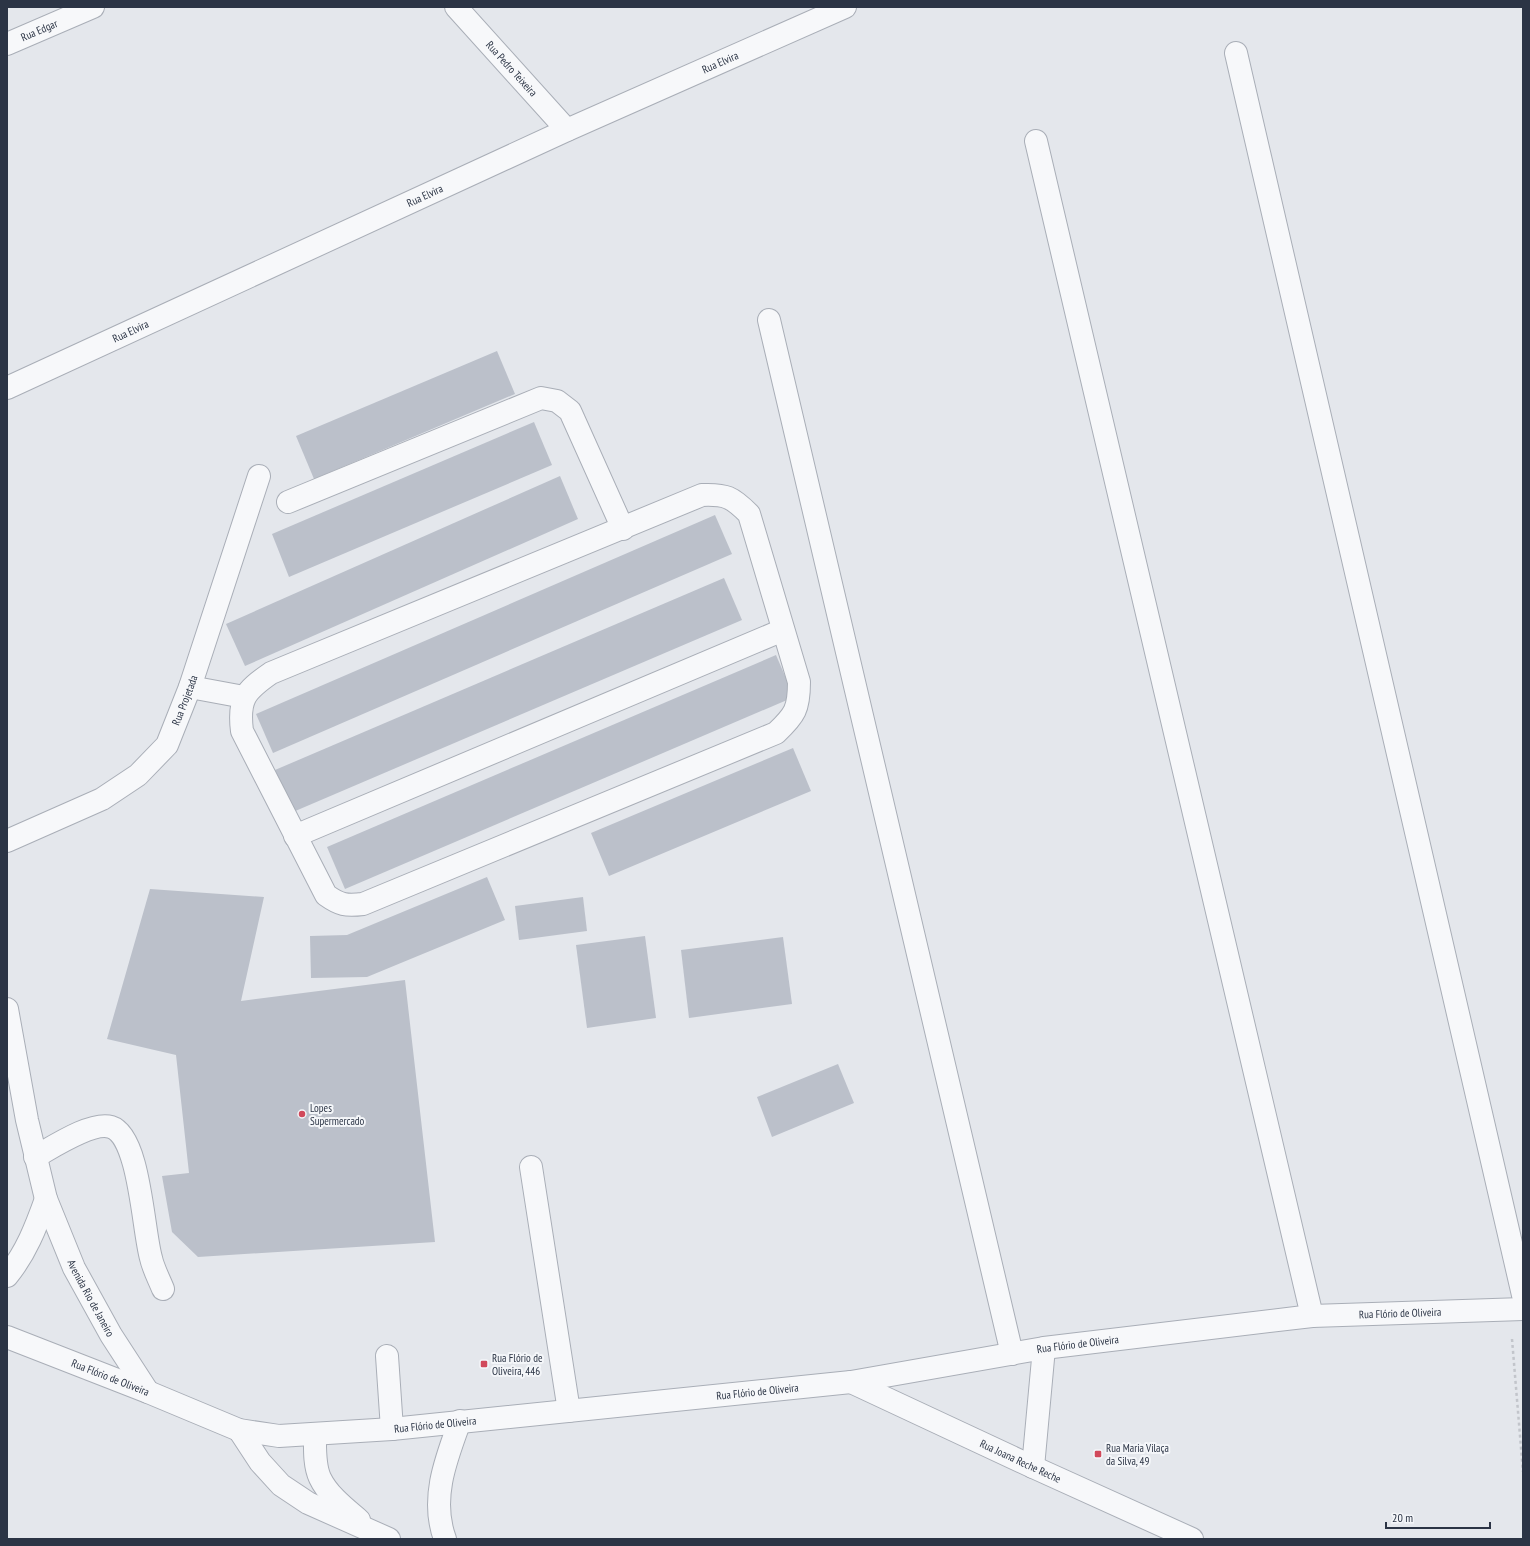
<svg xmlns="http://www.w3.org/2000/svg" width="1530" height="1546" viewBox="0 0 1530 1546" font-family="'PT Sans Narrow',sans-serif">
<rect width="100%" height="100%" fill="#e4e7ec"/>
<g fill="#bbc0ca">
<path d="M497,351L515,394L314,479L296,436Z"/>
<path d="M534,422L552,465L289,577L272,534Z"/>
<path d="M560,476L578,519L245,666L226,624Z"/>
<path d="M715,515L732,554L273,753L256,714Z"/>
<path d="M724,578L742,620L293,812L275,770Z"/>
<path d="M776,655L794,697L345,889L327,847Z"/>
<path d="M793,748L811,791L609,876L591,833Z"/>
<path d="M487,877L505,920L367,977L311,978L310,936L347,935Z"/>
<path d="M150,889L264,897L241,1001L405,980L435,1242L198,1257L172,1232L162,1176L189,1173L176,1055L107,1039Z"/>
<path d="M583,897L587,931L519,940L515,906Z"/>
<path d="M645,936L656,1018L587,1028L576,945Z"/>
<path d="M783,937L792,1004L689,1018L681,950Z"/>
<path d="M838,1064L854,1103L772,1137L757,1097Z"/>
</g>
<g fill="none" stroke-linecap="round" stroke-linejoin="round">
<defs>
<g id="minor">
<path id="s1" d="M456,7L567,130"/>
<path id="s2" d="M7,44L93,7"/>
<path d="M1236,53L1523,1295"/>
<path d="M1036,141L1312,1316"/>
<path d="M769,320L1012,1354"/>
<path id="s3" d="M7,388L567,130L845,7"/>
<path d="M702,495C726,494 732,497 749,514L799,682C799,709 795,715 776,733L363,904C346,906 340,905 326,895L242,731C238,699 245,691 271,673Z"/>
<path d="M288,502L541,398L557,401L570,411L623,529"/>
<path d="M190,687L244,697"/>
<path d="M295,836L783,630"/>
<path id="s4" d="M7,841L102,799L138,775L167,745L190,687L259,476"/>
<path id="s5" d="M7,1009L27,1120L46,1199L74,1268L111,1335L148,1392"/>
<path d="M35,1157C53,1147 92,1121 111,1127C140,1136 143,1231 151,1258C153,1268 159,1279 163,1289"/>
<path d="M531,1167L569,1411"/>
<path d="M7,1276C26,1253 36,1227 46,1199"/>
<path id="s6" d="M7,1337L148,1392L239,1430L279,1436L392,1429L851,1382L1044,1348L1312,1316L1523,1309"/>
<path d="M387,1356L392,1429"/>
<path id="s7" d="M851,1382L1033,1467L1192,1539"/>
<path d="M239,1430L260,1462L281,1485L308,1503L389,1539"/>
<path d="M315,1434C315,1448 314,1465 320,1478C328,1495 345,1508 359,1520"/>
<path d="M1033,1467L1044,1348"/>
<path d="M445,1539C430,1499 446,1459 460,1421"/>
</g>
</defs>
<use href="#minor" stroke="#a9aeb7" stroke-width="24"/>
<path stroke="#c2c5cb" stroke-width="2.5" stroke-dasharray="3 3" stroke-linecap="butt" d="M1512,1339L1523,1472"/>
<use href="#minor" stroke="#f7f8fa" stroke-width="22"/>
</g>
<g fill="#d1495b" stroke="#f4f6f9" stroke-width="1.5">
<circle cx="302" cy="1114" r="4"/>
<rect x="480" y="1360" width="8" height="8" rx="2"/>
<rect x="1094" y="1450" width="8" height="8" rx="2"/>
</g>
<g text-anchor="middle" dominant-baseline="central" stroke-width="4" stroke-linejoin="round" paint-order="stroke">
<g font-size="11" fill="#2b3445" stroke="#f4f6f9">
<text stroke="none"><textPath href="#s2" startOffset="35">Rua Edgar</textPath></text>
<text stroke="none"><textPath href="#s3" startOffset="784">Rua Elvira</textPath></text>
<text stroke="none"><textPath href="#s1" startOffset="83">Rua Pedro Teixeira</textPath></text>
<text stroke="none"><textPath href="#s3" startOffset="460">Rua Elvira</textPath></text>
<text stroke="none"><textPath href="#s3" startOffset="136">Rua Elvira</textPath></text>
<text stroke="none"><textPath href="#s4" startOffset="237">Rua Projetada</textPath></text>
<text stroke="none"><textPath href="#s5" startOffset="303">Avenida Rio de Janeiro</textPath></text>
<text stroke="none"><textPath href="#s6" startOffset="1419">Rua Flório de Oliveira</textPath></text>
<text stroke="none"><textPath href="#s6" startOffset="1095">Rua Flório de Oliveira</textPath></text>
<text stroke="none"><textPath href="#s6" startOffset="111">Rua Flório de Oliveira</textPath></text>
<text stroke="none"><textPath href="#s6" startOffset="771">Rua Flório de Oliveira</textPath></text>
<text stroke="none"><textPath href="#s6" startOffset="447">Rua Flório de Oliveira</textPath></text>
<text stroke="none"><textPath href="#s7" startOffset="187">Rua Joana Reche Reche</textPath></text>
</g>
<g font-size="11" fill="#2b3445" stroke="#f4f6f9" text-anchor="start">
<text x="310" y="1108">Lopes<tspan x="310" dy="13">Supermercado</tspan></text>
<text x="492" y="1358">Rua Flório de<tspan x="492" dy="13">Oliveira, 446</tspan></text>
<text x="1106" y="1448">Rua Maria Vilaça<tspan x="1106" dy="13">da Silva, 49</tspan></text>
</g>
</g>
<rect width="1530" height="1546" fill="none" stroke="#2b3445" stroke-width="16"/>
<path d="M1386 1522v6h104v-6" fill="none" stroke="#2b3445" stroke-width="2"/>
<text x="1392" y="1522" font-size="12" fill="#2b3445" stroke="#f4f6f9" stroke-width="3" paint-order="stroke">20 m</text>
</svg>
